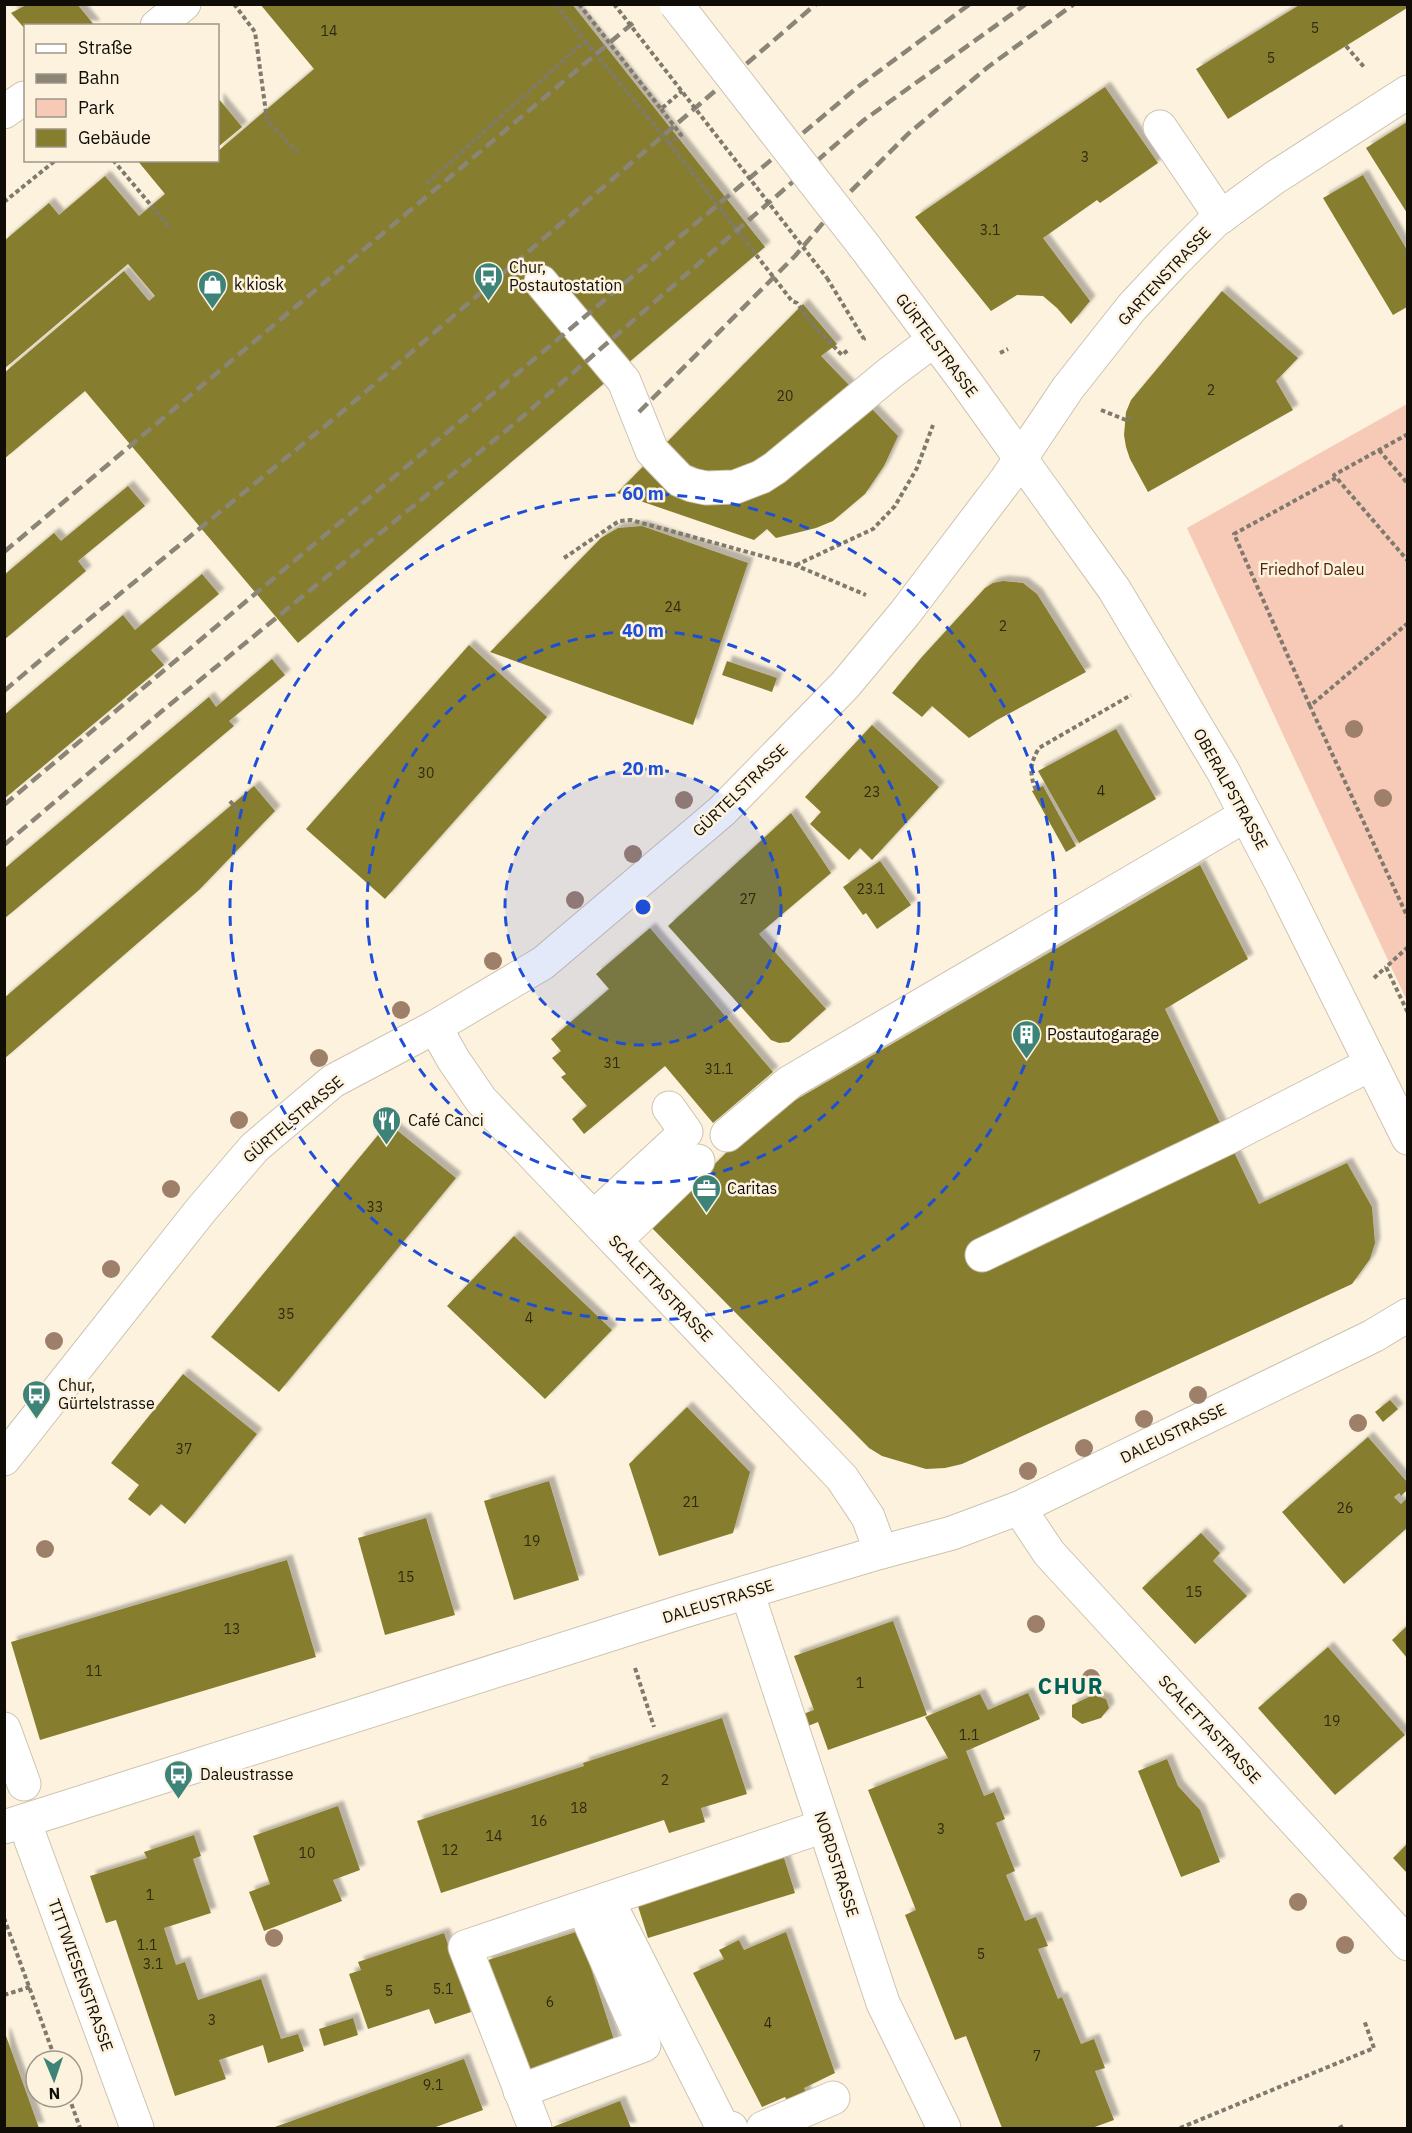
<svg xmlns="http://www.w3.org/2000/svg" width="1412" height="2133" viewBox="0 0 1412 2133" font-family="'IBM Plex Sans',sans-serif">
<defs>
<filter id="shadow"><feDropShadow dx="5.5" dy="-5.5" stdDeviation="1.5" flood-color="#0004"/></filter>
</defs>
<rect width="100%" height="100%" fill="#fcf2de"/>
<path fill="#f7cab7" d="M1407,404V1001L1187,528Z"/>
<g fill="#867e2d" filter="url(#shadow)">
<path d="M28,4H77L95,26H26V30L11,13Z"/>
<path d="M260,4H572L765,247L298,643L85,391L4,459V373L124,271L149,301L155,296L128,264L4,369V241L49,203L59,215L105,176L139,216L165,194L137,160H218V151L314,69Z"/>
<path d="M1301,4H1407V8L1228,119L1196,69Z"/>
<path d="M1105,87L1158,163L1100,203L1097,200L1043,238L1090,301L1071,324L1057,308L1043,296L1017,295L991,311L915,217Z"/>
<path d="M218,98L242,127L218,147Z"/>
<path d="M1407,122V213L1366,148Z"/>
<path d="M1363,175L1407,250V307L1393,315L1323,198Z"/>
<path d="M1222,291L1298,358L1276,381L1293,410L1148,492L1130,459L1126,447L1124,435L1126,412L1131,400Z"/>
<path d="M803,304L837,344L821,356L898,436L884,466L865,494L833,521L816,528L776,538L767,529L754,540L617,493Z"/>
<path d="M128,486L145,506L78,561L86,571L4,640V575L54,533L61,541Z"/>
<path d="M642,526L748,563L693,725L490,652L601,538L618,528Z"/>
<path d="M202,574L219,594L151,650L164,665L4,799V715L123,615L135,630Z"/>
<path d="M1003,581L1023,583L1037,594L1086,672L997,720L969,738L932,706L922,717L892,693L921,658L985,588L993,583Z"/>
<path d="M469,645L547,717L385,899L306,829Z"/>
<path d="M272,659L285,675L229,721L234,726L4,919V869L209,697L216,707Z"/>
<path d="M727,661L777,678L772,692L722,675Z"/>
<path d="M872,725L939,787L872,860L860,848L849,860L810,824L821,812L805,797Z"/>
<path d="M1116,729L1156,799L1079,843L1038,771Z"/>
<path d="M254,786L275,811L199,890L4,1059V998Z"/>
<path d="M1043,786L1076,846L1066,852L1032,791Z"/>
<path d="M791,813L831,873L759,934L826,1009L789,1042L779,1043L771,1040L668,926Z"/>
<path d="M880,861L911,905L877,929L866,913L863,915L843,887Z"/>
<path d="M1200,865L1248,959L1165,1009L1259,1204L1347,1163L1372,1207L1375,1243L1370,1259L1352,1284L962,1464L945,1468L926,1469L882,1456L869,1448L651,1227L731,1148L775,1112Z"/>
<path d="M650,928L773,1072L713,1123L665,1066L584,1134L572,1119L587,1106L561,1077L566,1074L552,1058L561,1051L551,1039L609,989L596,974Z"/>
<path d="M388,1123L456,1178L279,1392L211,1337Z"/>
<path d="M514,1236L612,1330L545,1399L447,1306Z"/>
<path d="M183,1374L257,1434L185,1524L161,1504L150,1516L128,1499L139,1485L111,1463Z"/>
<path d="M1390,1400L1398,1409L1383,1422L1375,1412Z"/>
<path d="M687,1407L750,1472L733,1533L659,1556L629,1464Z"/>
<path d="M1368,1437L1407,1482V1490L1401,1496L1399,1493L1394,1497L1401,1504L1407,1498V1528L1344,1584L1282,1512Z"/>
<path d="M549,1481L579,1580L514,1600L484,1501Z"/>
<path d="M426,1518L455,1615L385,1635L358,1538Z"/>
<path d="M1201,1533L1220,1553L1213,1561L1247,1596L1195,1644L1142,1588Z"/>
<path d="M287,1560L316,1657L40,1740L11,1642Z"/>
<path d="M893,1621L927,1715L828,1750L818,1722L808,1726L803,1714L814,1710L794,1656Z"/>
<path d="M1407,1626V1658L1392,1640Z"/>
<path d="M1328,1647L1405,1735L1335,1795L1258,1708Z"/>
<path d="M1028,1693L1040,1719L966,1751L984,1796L994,1792L1005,1819L996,1823L1015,1871L1006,1875L1025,1921L1036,1917L1048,1946L1038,1949L1058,1999L1062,1997L1081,2044L1094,2039L1105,2068L1095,2071L1114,2120L1092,2128H1002L966,2036L955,2040L905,1915L916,1910L868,1790L948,1758L925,1717L980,1694L988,1710Z"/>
<path d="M1093,1695L1106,1699L1109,1708L1101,1718L1082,1724L1072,1717V1705Z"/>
<path d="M722,1718L747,1794L701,1808L705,1822L669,1833L664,1820L441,1893L417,1821L584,1766L583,1763Z"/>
<path d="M1167,1759L1178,1786L1200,1810L1220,1862L1181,1877L1138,1771Z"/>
<path d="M338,1806L360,1870L333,1880L342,1901L264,1931L249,1892L270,1884L253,1836Z"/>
<path d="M194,1835L201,1856L193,1859L211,1913L164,1928L176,1965L185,1962L198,2000L261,1979L281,2039L298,2034L304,2051L268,2063L263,2045L219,2060L226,2079L175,2096L116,1920L106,1923L90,1876L147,1858L144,1852Z"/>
<path d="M1407,1844V1873L1393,1858Z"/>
<path d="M784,1858L795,1893L648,1938L637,1903Z"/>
<path d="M579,1931L615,2043L522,2073L485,1961Z"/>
<path d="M786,1932L835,2073L804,2088L808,2097L790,2106L785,2097L762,2107L693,1973L724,1959L719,1950L739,1940L744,1950Z"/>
<path d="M444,1933L471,2012L435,2024L429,2009L368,2029L349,1974L361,1970L358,1962Z"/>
<path d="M353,2018L358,2035L324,2046L319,2029Z"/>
<path d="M4,2033H5L39,2128H4Z"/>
<path d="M464,2059L483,2110L433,2128H272Z"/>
<path d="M620,2101L631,2128H550Z"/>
</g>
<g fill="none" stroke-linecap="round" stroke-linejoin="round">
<defs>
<g id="minor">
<path d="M157,26L184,4"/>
<path d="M4,112L24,98"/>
<path d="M1160,127L1221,217"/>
<path d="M865,247L965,381L1114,589L1223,771L1281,882L1408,1138"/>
<path d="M541,282L624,381L652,451L680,480L692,485L706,488L735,487L761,477L775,468L890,373L934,340"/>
<path d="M435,1027L453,1059L481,1100L842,1478L868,1517L881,1552"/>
<path d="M727,1135L790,1082L1246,815"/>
<path d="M594,1217L686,1132L669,1108"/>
<path d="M616,1240L698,1161"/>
<path d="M982,1255L1227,1138L1371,1064"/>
<path d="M4,1459L201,1210L254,1148L333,1081L435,1027L543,963L722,811L845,685L905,613L1006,480L1068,388L1132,307L1174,262L1214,222L1274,178L1408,92"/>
<path d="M1019,1508L1049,1553L1408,1944"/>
<path d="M747,1592L883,2003L944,2128"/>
<path d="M4,1729L24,1784"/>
<path d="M24,1821L137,2128"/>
<path d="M4,1827L687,1610L881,1552L952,1533L1019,1508L1373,1336L1408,1315"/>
<path d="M607,1899L722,2126L731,2128"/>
<path d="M520,2091L644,2045L583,1907"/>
<path d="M535,2128L465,1947L824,1826"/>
<path d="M763,2128L833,2098"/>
</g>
</defs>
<use href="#minor" stroke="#cdc3b0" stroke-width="35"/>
<g stroke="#807a6d" stroke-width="4" stroke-dasharray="4.5 3" stroke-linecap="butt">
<path d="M234,4L255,32L267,120L298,153"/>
<path d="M579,4L661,109L682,91"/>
<path d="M585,41L670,144"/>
<path d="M1346,46L1364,67"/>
<path d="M661,109L681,135L670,144L792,301L797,303L814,326L842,355L848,350"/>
<path d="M113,160L171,229"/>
<path d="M427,183L585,41L555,4"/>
<path d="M4,202L56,160"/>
<path d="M827,278L864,339L862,341"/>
<path d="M1000,353L1008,349"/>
<path d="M1101,410L1126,420L1131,417"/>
<path d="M1408,434L1334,475L1408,561"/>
<path d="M1379,450L1408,484"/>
<path d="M564,558L619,521L631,520L795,565L866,595"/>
<path d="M796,565L873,529L895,506L917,468L933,425"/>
<path d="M1408,623L1310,706L1408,918"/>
<path d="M1310,706L1234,534L1336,478"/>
<path d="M1036,790C1029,774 1030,763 1039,748L1131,695"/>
<path d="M230,801L240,813"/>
<path d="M1408,947L1386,967L1408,1013"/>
<path d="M1374,978L1386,967"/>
<path d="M635,1668L654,1727"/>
<path d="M4,1918L56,2061"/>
<path d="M4,1995L30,1987"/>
<path d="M69,2097L80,2128"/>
<path d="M1180,2128L1374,2048L1364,2020"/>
<path d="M1339,2128L1345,2125"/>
</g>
<use href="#minor" stroke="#fff" stroke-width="33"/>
<g stroke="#8b8577" stroke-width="4.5" stroke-dasharray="12 6" stroke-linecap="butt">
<path d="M639,412L795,256L844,198L908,134L988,67L1074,4"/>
<path d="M4,552L633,23"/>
<path d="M4,691L88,620L342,412L816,4"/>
<path d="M4,805L859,86L970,4"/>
<path d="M4,845L162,711L514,424L864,120L1026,4"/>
</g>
<defs>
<path id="minor-bridge" d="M676,4L865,247"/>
</defs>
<use href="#minor-bridge" stroke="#cdc3b0" stroke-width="35" stroke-linecap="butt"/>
<path stroke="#807a6d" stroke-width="4" stroke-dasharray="4.5 3" stroke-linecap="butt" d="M614,4L827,278"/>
<use href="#minor-bridge" stroke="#fff" stroke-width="33"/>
</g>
<g fill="#9e806a">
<circle cx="1354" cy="729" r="9"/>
<circle cx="1383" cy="798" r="9"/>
<circle cx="684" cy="800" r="9"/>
<circle cx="633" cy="854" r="9"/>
<circle cx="575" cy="900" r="9"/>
<circle cx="493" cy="961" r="9"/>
<circle cx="401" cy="1010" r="9"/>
<circle cx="319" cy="1058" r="9"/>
<circle cx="239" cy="1120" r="9"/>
<circle cx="171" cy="1189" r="9"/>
<circle cx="111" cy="1269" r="9"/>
<circle cx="54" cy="1341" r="9"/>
<circle cx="1198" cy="1395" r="9"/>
<circle cx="1144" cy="1419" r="9"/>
<circle cx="1358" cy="1423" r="9"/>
<circle cx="1084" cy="1448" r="9"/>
<circle cx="1028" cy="1471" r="9"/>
<circle cx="45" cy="1549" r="9"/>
<circle cx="1036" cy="1624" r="9"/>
<circle cx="1091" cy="1678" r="9"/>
<circle cx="1298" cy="1902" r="9"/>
<circle cx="274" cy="1938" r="9"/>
<circle cx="1345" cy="1945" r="9"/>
</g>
<circle cx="643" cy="907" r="138" fill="#1d4ed8" fill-opacity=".12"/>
<g fill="none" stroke="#1d4ed8" stroke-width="3" stroke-dasharray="10 8">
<circle cx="643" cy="907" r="138"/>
<circle cx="643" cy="907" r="276"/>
<circle cx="643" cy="907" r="413"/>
</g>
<defs>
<symbol id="bus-pin" viewBox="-11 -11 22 30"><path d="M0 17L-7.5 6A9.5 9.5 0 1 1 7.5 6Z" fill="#3e8378" stroke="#fcf2de"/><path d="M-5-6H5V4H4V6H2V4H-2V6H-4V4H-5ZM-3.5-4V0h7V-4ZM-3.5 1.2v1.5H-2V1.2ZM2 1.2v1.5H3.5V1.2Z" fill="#fff"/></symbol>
<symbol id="shop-pin" viewBox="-11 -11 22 30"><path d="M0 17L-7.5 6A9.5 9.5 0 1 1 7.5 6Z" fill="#3e8378" stroke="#fcf2de"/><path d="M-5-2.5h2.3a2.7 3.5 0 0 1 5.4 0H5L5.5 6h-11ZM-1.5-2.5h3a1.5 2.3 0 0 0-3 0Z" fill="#fff"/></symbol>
<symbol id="building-pin" viewBox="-11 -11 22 30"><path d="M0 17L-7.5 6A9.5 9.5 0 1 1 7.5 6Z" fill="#3e8378" stroke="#fcf2de"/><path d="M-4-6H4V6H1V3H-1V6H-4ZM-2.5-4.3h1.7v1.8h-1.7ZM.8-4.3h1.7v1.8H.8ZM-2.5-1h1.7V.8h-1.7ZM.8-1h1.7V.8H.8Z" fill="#fff"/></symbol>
<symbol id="restaurant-pin" viewBox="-11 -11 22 30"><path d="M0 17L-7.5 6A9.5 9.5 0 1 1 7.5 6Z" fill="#3e8378" stroke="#fcf2de"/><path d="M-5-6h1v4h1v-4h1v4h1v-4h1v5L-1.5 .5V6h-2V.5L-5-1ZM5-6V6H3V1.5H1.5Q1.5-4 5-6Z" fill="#fff"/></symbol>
<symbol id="office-pin" viewBox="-11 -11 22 30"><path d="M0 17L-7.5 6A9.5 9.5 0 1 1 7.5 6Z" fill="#3e8378" stroke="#fcf2de"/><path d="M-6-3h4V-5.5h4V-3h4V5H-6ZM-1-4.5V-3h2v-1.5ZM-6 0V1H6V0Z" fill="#fff"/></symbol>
</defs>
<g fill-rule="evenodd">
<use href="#bus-pin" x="472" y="260" width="33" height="45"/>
<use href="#shop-pin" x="196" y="268" width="33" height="45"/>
<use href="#building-pin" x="1010" y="1018" width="33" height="45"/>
<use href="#restaurant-pin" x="370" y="1104" width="33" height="45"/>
<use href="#office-pin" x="690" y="1172" width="33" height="45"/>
<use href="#bus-pin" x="20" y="1378" width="33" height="45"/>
<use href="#bus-pin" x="162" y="1758" width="33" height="45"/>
</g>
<g text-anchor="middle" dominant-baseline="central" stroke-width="5" stroke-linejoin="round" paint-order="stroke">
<g font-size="14" fill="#2e2910">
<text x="1315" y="28">5</text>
<text x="329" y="31">14</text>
<text x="1271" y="58">5</text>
<text x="1085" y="157">3</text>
<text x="990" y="230">3.1</text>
<text x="1211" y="390">2</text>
<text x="785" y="396">20</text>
<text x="673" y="607">24</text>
<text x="1003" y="626">2</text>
<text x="426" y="773">30</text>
<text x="1101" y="791">4</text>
<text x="872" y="792">23</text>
<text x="871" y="889">23.1</text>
<text x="748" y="899">27</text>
<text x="612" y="1063">31</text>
<text x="719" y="1069">31.1</text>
<text x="375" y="1207">33</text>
<text x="286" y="1314">35</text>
<text x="529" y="1318">4</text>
<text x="184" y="1449">37</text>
<text x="691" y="1502">21</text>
<text x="1345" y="1508">26</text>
<text x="532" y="1541">19</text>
<text x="406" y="1577">15</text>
<text x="1194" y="1592">15</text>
<text x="232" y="1629">13</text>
<text x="94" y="1671">11</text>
<text x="860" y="1683">1</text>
<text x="1332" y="1721">19</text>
<text x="969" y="1735">1.1</text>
<text x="665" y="1780">2</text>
<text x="579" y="1808">18</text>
<text x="539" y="1821">16</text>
<text x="941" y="1829">3</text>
<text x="494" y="1836">14</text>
<text x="450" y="1850">12</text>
<text x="307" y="1853">10</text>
<text x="150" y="1895">1</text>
<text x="147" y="1945">1.1</text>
<text x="981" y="1954">5</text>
<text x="153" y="1964">3.1</text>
<text x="443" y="1989">5.1</text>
<text x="389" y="1991">5</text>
<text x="550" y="2002">6</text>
<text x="212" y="2020">3</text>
<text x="768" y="2023">4</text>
<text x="1037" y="2056">7</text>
<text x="433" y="2085">9.1</text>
</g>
<g font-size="16" fill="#100d07" stroke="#fcf2de" text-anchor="start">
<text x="509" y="267">Chur,<tspan x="509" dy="18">Postautostation</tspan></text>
<text x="234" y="284">k kiosk</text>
<text x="1047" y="1034">Postautogarage</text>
<text x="408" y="1120">Café Canci</text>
<text x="727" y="1188">Caritas</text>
<text x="58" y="1385">Chur,<tspan x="58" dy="18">Gürtelstrasse</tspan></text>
<text x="200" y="1774">Daleustrasse</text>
</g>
<g font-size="16" fill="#100d07" stroke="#fcf2de">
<text transform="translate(1164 276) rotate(-47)">GARTENSTRASSE</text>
<text transform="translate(937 345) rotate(53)">GÜRTELSTRASSE</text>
<text transform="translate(1231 789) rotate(61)">OBERALPSTRASSE</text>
<text transform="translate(740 790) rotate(-44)">GÜRTELSTRASSE</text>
<text transform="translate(293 1119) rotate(-40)">GÜRTELSTRASSE</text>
<text transform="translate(661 1288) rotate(46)">SCALETTASTRASSE</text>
<text transform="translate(1173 1433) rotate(-26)">DALEUSTRASSE</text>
<text transform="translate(718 1601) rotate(-17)">DALEUSTRASSE</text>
<text transform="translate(1210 1729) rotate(47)">SCALETTASTRASSE</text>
<text transform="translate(837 1864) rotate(72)">NORDSTRASSE</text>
<text transform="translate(81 1975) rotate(70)">TITTWIESENSTRASSE</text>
</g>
<g font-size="16" fill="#52230b" stroke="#fcf2de">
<text x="1312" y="569">Friedhof Daleu</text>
</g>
<g font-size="22" font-weight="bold" letter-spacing="1.5" fill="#006157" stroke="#fcf2de">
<text x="1071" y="1685">CHUR</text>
</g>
</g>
<circle cx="643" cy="907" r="9" fill="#1d4ed8" stroke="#fcf2de" stroke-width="3"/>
<g font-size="18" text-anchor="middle" font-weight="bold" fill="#1d4ed8" stroke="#fcf2de" stroke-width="5" stroke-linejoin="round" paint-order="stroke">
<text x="643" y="500">60 m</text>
<text x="643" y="637">40 m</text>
<text x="643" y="775">20 m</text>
</g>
<rect width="1412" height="2133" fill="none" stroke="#100d07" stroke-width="12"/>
<rect x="24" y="24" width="195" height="138" fill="#fcf2de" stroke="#9e9688" stroke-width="1.5"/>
<rect x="36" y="44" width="30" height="9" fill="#ffffff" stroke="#9e9688" stroke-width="1.5"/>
<text x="78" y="54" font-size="18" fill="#100d07">Straße</text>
<rect x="36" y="74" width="30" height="9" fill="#8b8577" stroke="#9e9688" stroke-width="1.5"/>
<text x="78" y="84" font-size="18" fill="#100d07">Bahn</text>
<rect x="36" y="99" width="30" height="18" fill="#f7cab7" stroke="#9e9688" stroke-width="1.5"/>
<text x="78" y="114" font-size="18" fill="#100d07">Park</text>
<rect x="36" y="129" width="30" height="18" fill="#867e2d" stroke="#9e9688" stroke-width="1.5"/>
<text x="78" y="144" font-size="18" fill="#100d07">Gebäude</text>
<g transform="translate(54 2079) rotate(178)"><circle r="28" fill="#fcf2de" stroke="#9e9688" stroke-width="1.5"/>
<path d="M0-4.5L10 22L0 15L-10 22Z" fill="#3e8378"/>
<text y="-9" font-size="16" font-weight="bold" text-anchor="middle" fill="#100d07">N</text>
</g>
</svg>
